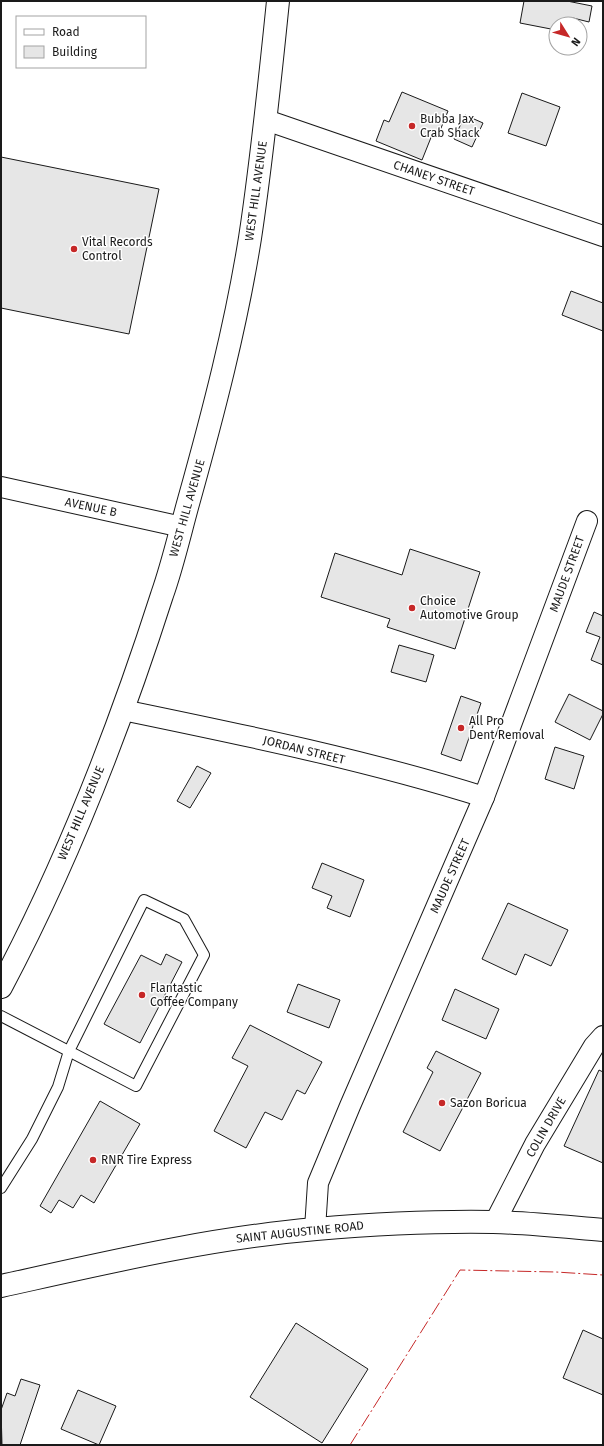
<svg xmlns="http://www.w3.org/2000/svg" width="604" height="1446" viewBox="0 0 604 1446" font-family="'Fira Sans',sans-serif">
<rect width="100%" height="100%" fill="#fff"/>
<g fill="#e6e6e6" stroke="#1a1a1a">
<path d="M524,1H567L592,6L589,22L573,18L572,24H556V30L520,23Z"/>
<path d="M402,92L448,111L439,133L434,130L422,160L376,141L384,120L389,122Z"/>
<path d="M522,93L560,107L546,146L508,133Z"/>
<path d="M465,115L483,123L472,147L454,139Z"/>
<path d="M1,157L159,189L129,334L1,308Z"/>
<path d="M571,291L603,303V331L562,315Z"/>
<path d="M410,549L480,572L455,649L387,627L390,619L321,597L335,553L402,575Z"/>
<path d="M594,612L603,616V665L591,660L600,637L586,632Z"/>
<path d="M399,645L434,655L426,682L391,672Z"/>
<path d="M569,694L603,711V714L590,740L555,722Z"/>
<path d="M461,696L481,703L461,761L441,754Z"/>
<path d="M555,747L584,756L574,789L545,779Z"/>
<path d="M197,766L211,773L190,808L177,801Z"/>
<path d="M322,863L364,880L350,917L327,908L332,896L312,888Z"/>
<path d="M508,903L568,930L551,966L525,954L516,975L482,959Z"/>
<path d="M166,954L182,962L140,1043L104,1024L141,955L161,965Z"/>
<path d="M298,984L340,1000L329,1028L287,1012Z"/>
<path d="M455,989L499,1009L486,1039L442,1020Z"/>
<path d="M250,1025L322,1062L305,1094L297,1090L282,1120L265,1112L246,1148L214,1131L248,1066L232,1058Z"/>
<path d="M436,1051L481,1073L440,1151L403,1132L433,1072L427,1068Z"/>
<path d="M599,1070L603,1072V1163L564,1146Z"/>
<path d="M100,1101L140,1124L94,1203L81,1195L73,1208L59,1200L51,1213L40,1206Z"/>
<path d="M296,1323L368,1369L322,1443L250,1397Z"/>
<path d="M583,1330L603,1339V1395L563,1378Z"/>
<path d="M21,1379L40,1385L20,1445H2L1,1410L7,1393L15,1396Z"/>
<path d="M78,1390L116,1406L99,1445L61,1429Z"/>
</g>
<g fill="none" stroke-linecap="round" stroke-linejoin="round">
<defs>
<path id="lane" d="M1,1016L136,1086L204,955L184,919L144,900L69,1051L58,1087L32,1139L1,1188"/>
<g id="street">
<path d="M266,120L603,236"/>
<path d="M1,487L182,527"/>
<path d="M123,710C244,735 366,760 484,797"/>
<path d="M495,1222L535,1144L594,1046L603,1036"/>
<path d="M315,1229L318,1183L350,1106L484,797L587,521"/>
</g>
<path id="primary" d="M1,1286C105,1263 210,1238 316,1229C375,1224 434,1221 493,1222C530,1223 567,1227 603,1230"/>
<path id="highway" d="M1,987C67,863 119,729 162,595C173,564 180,532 189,500C213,414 236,326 250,238C262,159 270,80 278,1"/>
</defs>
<use href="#lane" stroke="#1a1a1a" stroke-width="12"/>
<use href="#street" stroke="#1a1a1a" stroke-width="22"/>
<use href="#primary" stroke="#1a1a1a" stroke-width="24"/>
<use href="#highway" stroke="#1a1a1a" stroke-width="24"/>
<use href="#lane" stroke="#fff" stroke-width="10"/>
<use href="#street" stroke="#fff" stroke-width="20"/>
<use href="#primary" stroke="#fff" stroke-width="22"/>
<use href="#highway" stroke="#fff" stroke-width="22"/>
<path stroke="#c62828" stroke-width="1" stroke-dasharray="14 3 2 3" stroke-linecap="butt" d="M350,1445L460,1270L556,1272L603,1275"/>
</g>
<g fill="#c62828" stroke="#fff" stroke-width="1.5">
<circle cx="412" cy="126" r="4"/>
<circle cx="74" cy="249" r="4"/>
<circle cx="412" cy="608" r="4"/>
<circle cx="461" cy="728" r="4"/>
<circle cx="142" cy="995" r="4"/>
<circle cx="442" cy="1103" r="4"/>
<circle cx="93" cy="1160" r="4"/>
</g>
<g text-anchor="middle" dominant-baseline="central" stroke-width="3" stroke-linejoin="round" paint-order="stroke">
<g font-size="12" fill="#1a1a1a" stroke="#fff" text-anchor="start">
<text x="420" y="119">Bubba Jax<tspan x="420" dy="14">Crab Shack</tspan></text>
<text x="82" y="242">Vital Records<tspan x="82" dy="14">Control</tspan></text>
<text x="420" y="601">Choice<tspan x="420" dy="14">Automotive Group</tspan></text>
<text x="469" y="721">All Pro<tspan x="469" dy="14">Dent Removal</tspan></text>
<text x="150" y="988">Flantastic<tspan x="150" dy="14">Coffee Company</tspan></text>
<text x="450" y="1103">Sazon Boricua</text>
<text x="101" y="1160">RNR Tire Express</text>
</g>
<g font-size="12" fill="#1a1a1a" stroke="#fff">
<text transform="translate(434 178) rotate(19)">CHANEY STREET</text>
<text transform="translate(256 191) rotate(-82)">WEST HILL AVENUE</text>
<text transform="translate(91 507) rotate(12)">AVENUE B</text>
<text transform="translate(187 508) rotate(-74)">WEST HILL AVENUE</text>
<text transform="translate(567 574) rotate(-70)">MAUDE STREET</text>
<text transform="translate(304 750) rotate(14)">JORDAN STREET</text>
<text transform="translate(81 813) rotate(-67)">WEST HILL AVENUE</text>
<text transform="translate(450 876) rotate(-66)">MAUDE STREET</text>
<text transform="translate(546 1127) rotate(-60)">COLIN DRIVE</text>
<text transform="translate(300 1232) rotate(-6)">SAINT AUGUSTINE ROAD</text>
</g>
</g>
<rect width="604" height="1446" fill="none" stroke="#1a1a1a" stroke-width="4"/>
<rect x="16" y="16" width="130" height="52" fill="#ffffff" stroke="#a3a3a3"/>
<rect x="24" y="29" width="20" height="6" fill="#ffffff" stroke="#a3a3a3"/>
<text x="52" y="36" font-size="12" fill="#1a1a1a">Road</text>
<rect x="24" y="46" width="20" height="12" fill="#e6e6e6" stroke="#a3a3a3"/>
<text x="52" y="56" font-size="12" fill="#1a1a1a">Building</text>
<g transform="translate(568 36) rotate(127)"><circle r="19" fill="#ffffff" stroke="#a3a3a3"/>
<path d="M0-3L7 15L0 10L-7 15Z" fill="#c62828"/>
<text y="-6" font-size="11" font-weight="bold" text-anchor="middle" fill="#1a1a1a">N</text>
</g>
</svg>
